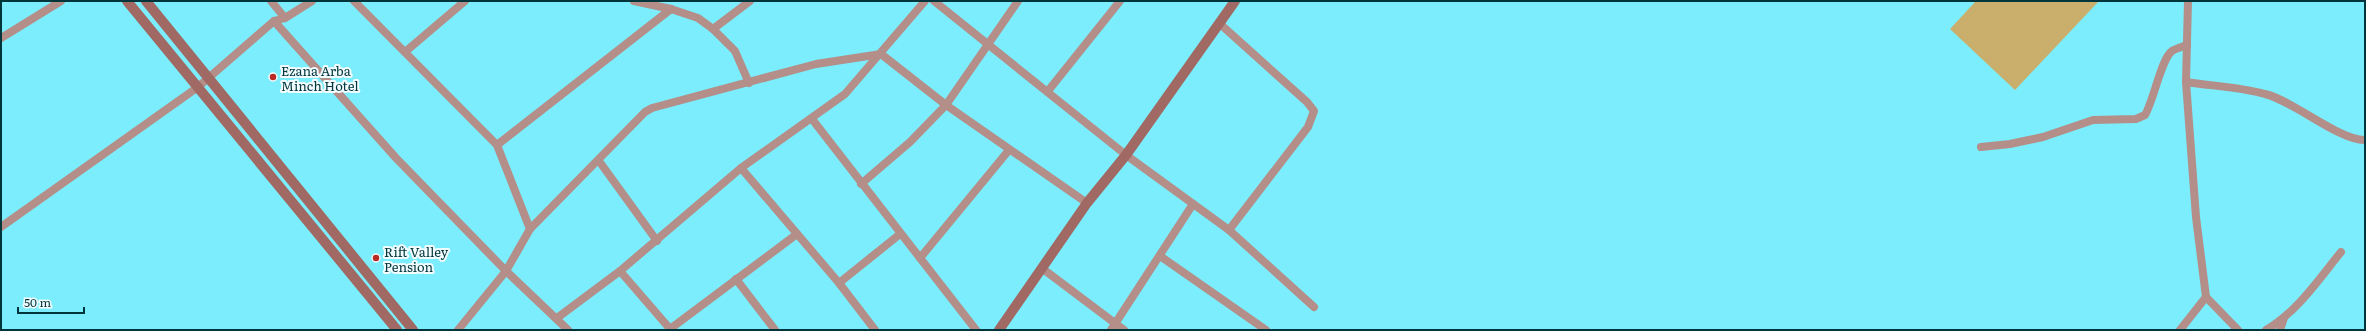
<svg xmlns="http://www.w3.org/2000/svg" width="2366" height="331" viewBox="0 0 2366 331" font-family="Literata,serif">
<rect width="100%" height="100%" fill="#7cedfc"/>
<path fill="#caae6b" d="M1976,1H2099L2015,90L1950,29Z"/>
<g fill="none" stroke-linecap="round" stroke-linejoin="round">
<g stroke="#b48e89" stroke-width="8">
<path d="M271,1L285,18"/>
<path d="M354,1L497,145L530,229"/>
<path d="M634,1L671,9L698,18L713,29L735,51L749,83"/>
<path d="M934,1L1126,155L1229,230L1314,307"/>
<path d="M274,21L396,158L506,271L568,330"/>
<path d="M1219,23L1307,102L1314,111L1308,127L1229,230"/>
<path d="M713,29L750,1"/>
<path d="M1,38L61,1"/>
<path d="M405,52L465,1"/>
<path d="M2186,82C2212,86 2240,87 2265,94C2294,101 2340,141 2365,140"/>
<path d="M1048,91L1120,1"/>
<path d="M812,119L976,330"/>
<path d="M497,145L671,9"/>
<path d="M1981,147L2010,144L2043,137L2093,120L2136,119L2145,115C2154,100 2161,59 2172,51C2177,48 2182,47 2187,45"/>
<path d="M599,161L657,241"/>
<path d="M741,168L839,283L875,330"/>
<path d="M861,184L910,142L946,105L1018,1"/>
<path d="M1,227L198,87L274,21L285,18L312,1"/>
<path d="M1160,256L1266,330"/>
<path d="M920,258L1009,150"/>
<path d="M1043,269L1124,330"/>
<path d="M620,271L671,330"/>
<path d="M736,279L775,330"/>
<path d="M839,283L900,234"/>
<path d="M2206,297L2238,330"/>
<path d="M557,318L620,271L741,168L845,94L925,1"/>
<path d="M670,329L797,234"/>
<path d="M458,330L506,271L530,229L645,112L652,108L816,64L881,54L946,105L1087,203"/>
<path d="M1111,330L1193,204"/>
<path d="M2180,330L2206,297L2196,217L2186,82L2188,1"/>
<path d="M2266,330C2297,312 2319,279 2341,252"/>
<path d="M2280,330L2284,318"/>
</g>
<g stroke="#a06963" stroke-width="10">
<path d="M127,1L397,330"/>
<path d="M146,1L413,330"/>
<path d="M999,330L1087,203L1126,155L1235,1"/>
</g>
</g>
<g fill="#b92a27" stroke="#f3fcfe" stroke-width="1.5">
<circle cx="273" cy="77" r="4"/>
<circle cx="376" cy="258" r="4"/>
</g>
<g text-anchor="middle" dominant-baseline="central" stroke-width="4" stroke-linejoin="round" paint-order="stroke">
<g font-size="13" fill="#00353c" stroke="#f3fcfe" text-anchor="start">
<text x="281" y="70">Ezana Arba<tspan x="281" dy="15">Minch Hotel</tspan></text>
<text x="384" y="251">Rift Valley<tspan x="384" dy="15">Pension</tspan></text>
</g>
</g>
<rect width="2366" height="331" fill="none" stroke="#00353c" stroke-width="4"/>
<path d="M18 307v6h66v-6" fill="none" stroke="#00353c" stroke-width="2"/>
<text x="24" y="307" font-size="12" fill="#00353c" stroke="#f3fcfe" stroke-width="3" paint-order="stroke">50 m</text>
</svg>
